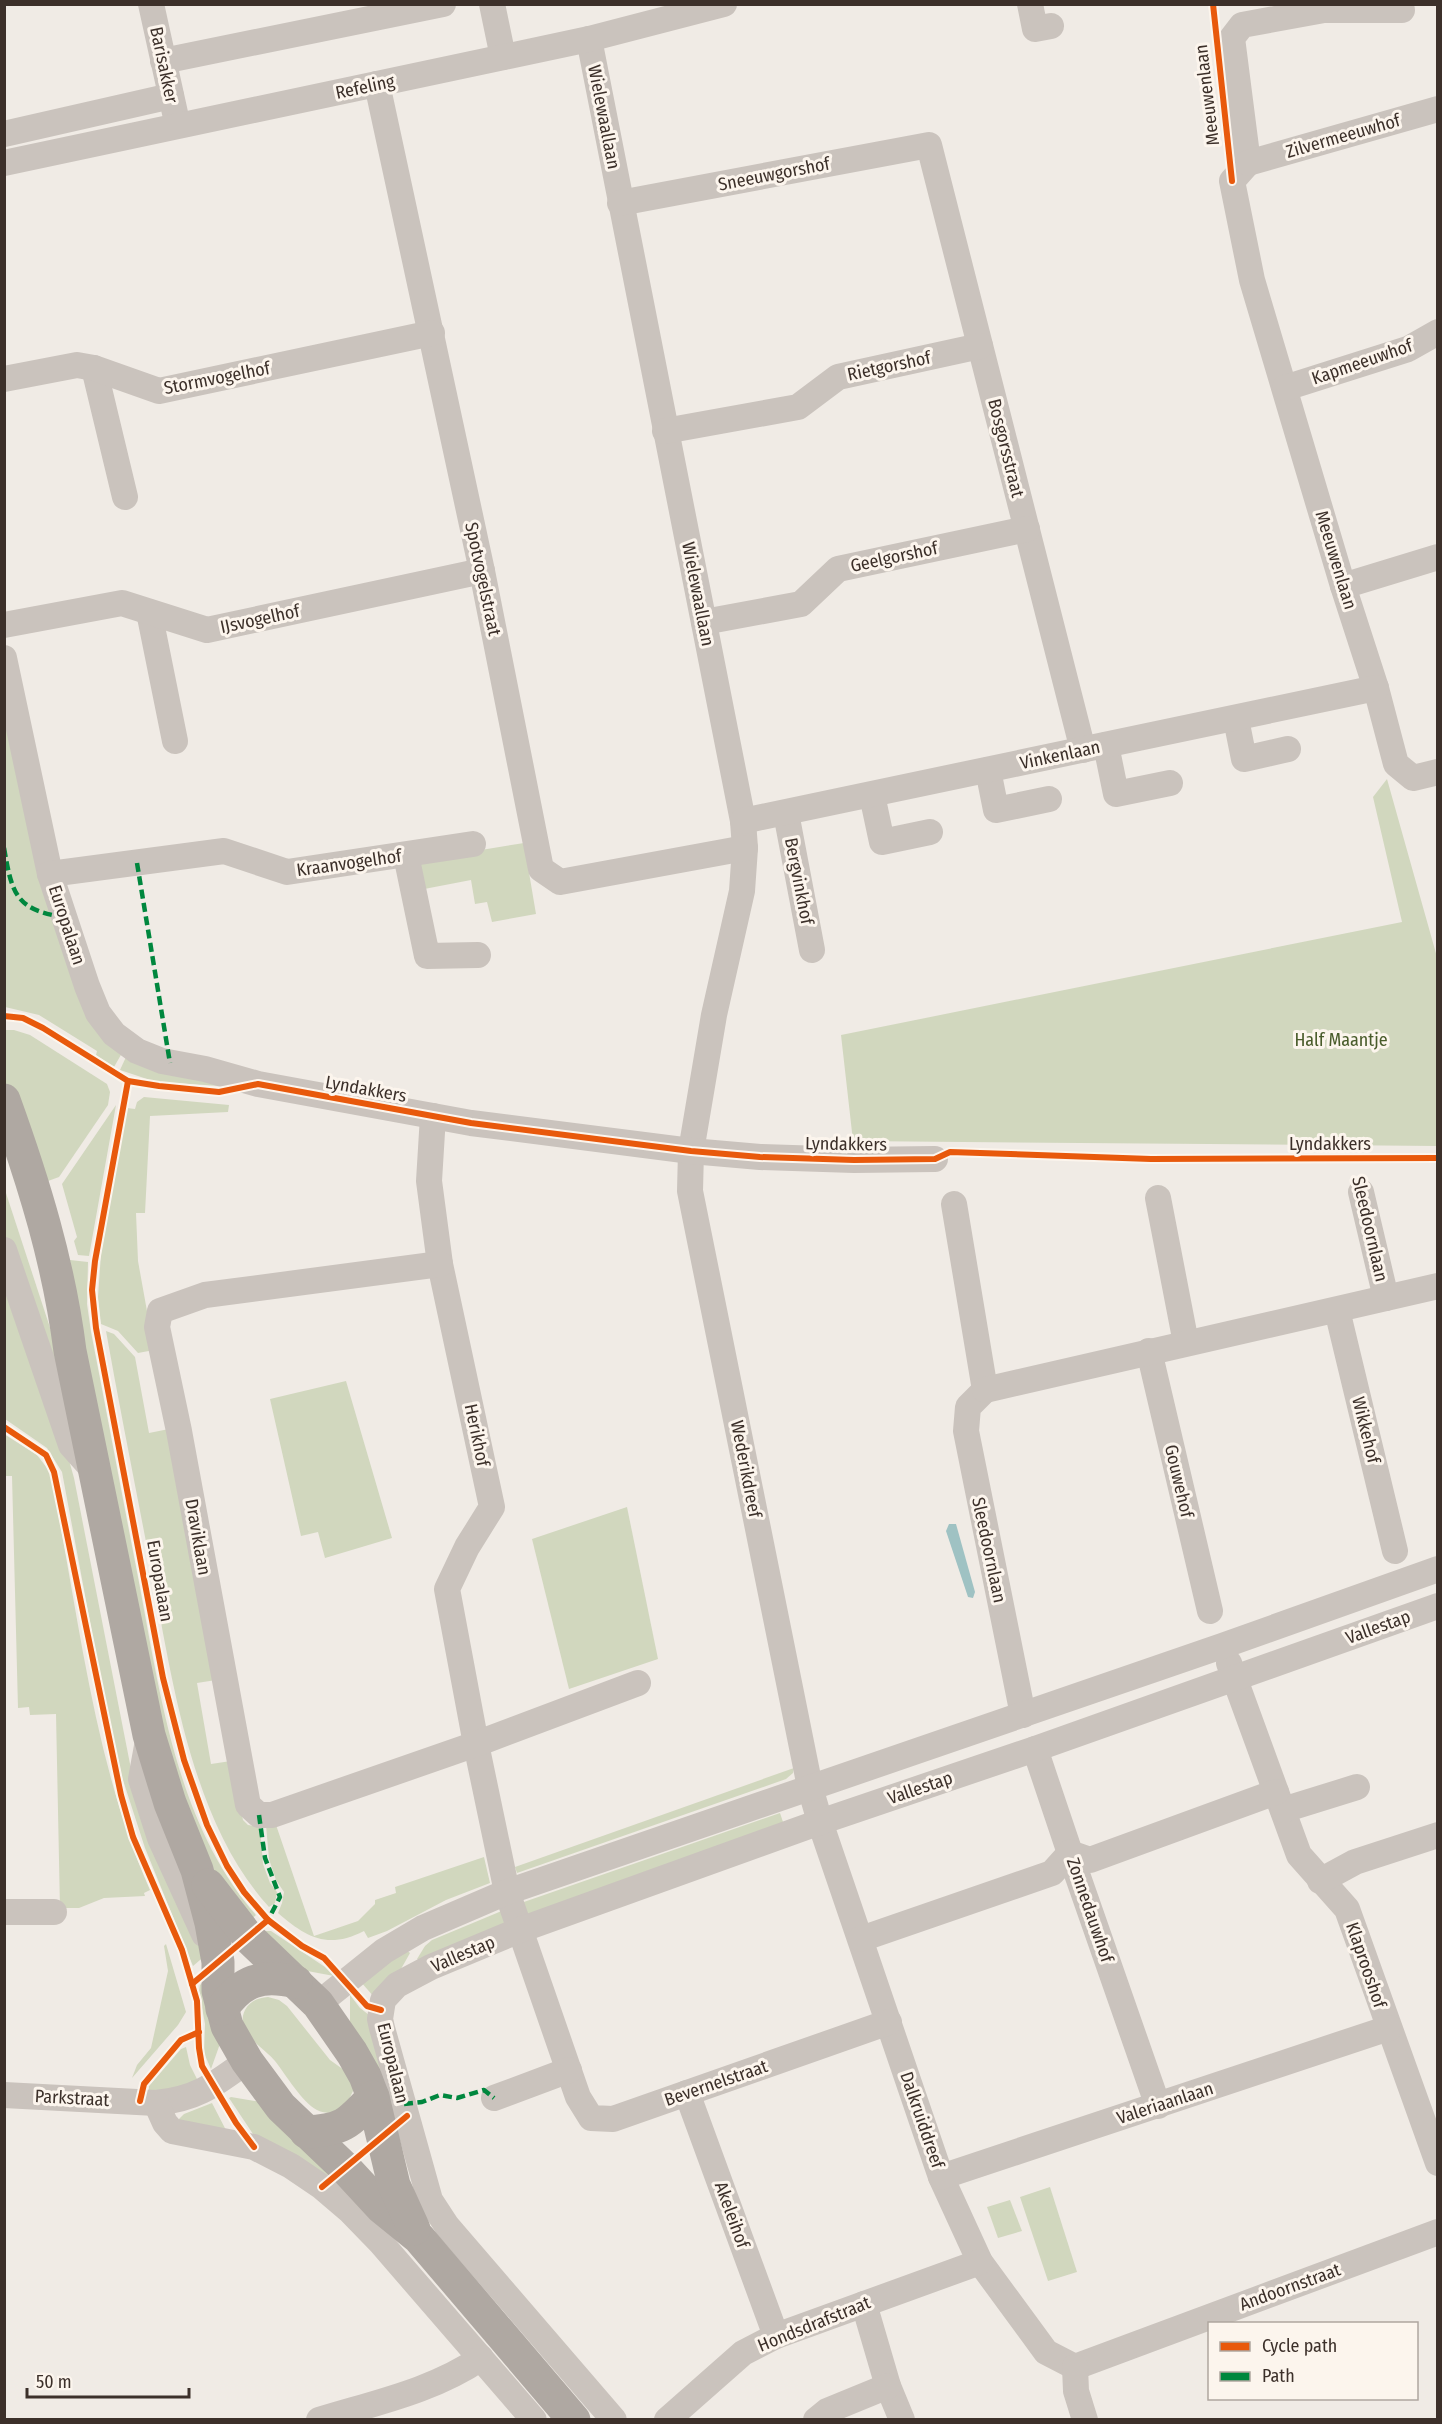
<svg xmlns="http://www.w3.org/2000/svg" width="1442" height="2424" viewBox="0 0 1442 2424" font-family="'Fira Sans Condensed',sans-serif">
<rect width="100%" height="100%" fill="#f0ebe5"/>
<g fill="#d1d7be">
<path d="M4,696L122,1053L114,1067L96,1055L97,1051L39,1015L5,1007Z"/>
<path d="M1387,779L1437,957V1146L853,1141L841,1035L1402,922L1373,797Z"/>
<path d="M524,843L536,914L492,922L487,902L475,904L471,880L419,890L414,861Z"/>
<path d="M4,1030H14L30,1035L107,1084L110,1092L108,1105L59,1177L48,1181L7,1088L4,1080Z"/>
<path d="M126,1057L221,1086L156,1082L120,1070Z"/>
<path d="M144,1097L229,1105L228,1112L150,1116L145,1213H136L138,1261L154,1350L138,1353L118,1331L101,1324L98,1297L101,1254L127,1108L135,1109L137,1102Z"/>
<path d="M116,1105L89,1256L78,1255L74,1241L77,1237L62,1184Z"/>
<path d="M4,1187L56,1346L68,1419L5,1235Z"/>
<path d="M70,1260L88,1262L87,1304L91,1332C107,1414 122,1495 138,1577C160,1692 176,1824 256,1915L247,1923L218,1885L176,1786L80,1346Z"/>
<path d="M4,1270L65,1446L74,1478L131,1769L207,1954L193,1966L145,1848L122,1777L99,1670L62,1472L47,1448L5,1419Z"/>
<path d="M106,1331L114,1334L135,1357L149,1433L169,1429L216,1680L197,1683L211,1764L231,1761L243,1820L248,1825L260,1827L263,1864L270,1883L277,1892L275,1903L269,1907C191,1822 172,1678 151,1568C136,1489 120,1410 106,1331Z"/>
<path d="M346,1381L392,1538L325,1558L318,1532L301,1536L270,1399Z"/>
<path d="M4,1434L37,1455L50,1472C79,1612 92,1759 150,1890L144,1893L145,1896L104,1898L79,1908H60L56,1714L30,1715L29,1707L18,1708L12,1476H5Z"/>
<path d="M627,1507L658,1659L569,1689L532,1539Z"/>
<path d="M794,1768L793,1773L786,1779L517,1873L515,1867Z"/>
<path d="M780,1813L785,1828L527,1919L521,1903Z"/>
<path d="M275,1822L314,1936L358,1921L375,1904V1900L396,1893L395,1887L484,1857L490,1883L446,1900L387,1931L368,1938L364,1931C327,1950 306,1937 278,1913L282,1903L284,1892L276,1880L269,1859L266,1825Z"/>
<path d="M504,1910L510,1925L422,1963L417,1959L425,1946L432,1940Z"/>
<path d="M265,1931H271L325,1967L334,1976L302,1970Z"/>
<path d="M166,1944L186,2012L178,2025L132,2078L137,2065L151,2048L168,1971L164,1946Z"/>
<path d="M405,1949L410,1953L397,1976L374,1997L361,1982Z"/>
<path d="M207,1979L221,2041L211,2069L204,2053L205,2024L199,1991L200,1985Z"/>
<path d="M350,1995L360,2008L369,2015L399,2113L350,2028Z"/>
<path d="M268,1997L279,2000L287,2006L330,2060L344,2070L353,2086V2091L344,2110C335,2112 326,2115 317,2110C302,2102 286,2075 275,2061C264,2047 234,2033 245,2010C250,2001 258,1998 268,1997Z"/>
<path d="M186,2047L190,2065L199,2083L175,2091L149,2090V2086L181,2049Z"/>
<path d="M231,2097L261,2102L336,2168L327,2176L257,2140L229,2098Z"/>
<path d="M212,2103L229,2136L179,2123V2119L184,2114Z"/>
<path d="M1050,2187L1077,2272L1048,2281L1020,2197Z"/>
<path d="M1010,2200L1022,2231L998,2238L987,2207Z"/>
</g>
<path fill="#9fc2c3" d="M949,1524H956L975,1592L973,1598L968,1597L946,1531Z"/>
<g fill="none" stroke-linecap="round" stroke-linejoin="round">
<g stroke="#cac3bd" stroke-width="26">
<path d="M151,4L175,113"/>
<path d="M492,4L503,57"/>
<path d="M1030,4L1035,29L1051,26"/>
<path d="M1402,10H1324L1242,25L1232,38L1248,163L1232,181L1252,280L1343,586L1376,688L1396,764L1413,778L1438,772"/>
<path d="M589,39L743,821L745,848L742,891L714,1015L691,1151L690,1191L810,1787L820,1822L941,2177L980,2262L1046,2352L1075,2367"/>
<path d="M163,61L443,4"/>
<path d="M377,84L482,571L541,869L560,882L745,848"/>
<path d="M4,134L171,96"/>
<path d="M4,163L589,39L724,4"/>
<path d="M1248,163L1438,109"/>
<path d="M620,203L929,145L1083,750"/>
<path d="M94,368L125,497"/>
<path d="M4,379L77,365L94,368L159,391L432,333"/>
<path d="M1285,388L1408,349L1438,332"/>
<path d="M665,431L798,407L838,377L980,346"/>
<path d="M1343,586L1438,557"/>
<path d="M149,612L175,741"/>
<path d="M704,622L801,604L838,569L1027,529"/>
<path d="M4,625L122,603L207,630L482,571"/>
<path d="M4,658L50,874L87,986L98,1013L114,1034L137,1051L162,1061L205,1069L258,1084L471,1123L691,1151L760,1157L854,1160L935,1159"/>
<path d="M1236,719L1244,759L1288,749"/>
<path d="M1106,745L1116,794L1170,783"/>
<path d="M988,770L996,810L1049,799"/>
<path d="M872,795L882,842L930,832"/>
<path d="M786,813L812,950"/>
<path d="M743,821L1376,688"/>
<path d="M406,855L427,956L478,955"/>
<path d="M50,874L224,851L287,872L473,844"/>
<path d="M433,1116L429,1181L440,1264L492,1507L467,1547L447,1589L476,1744L507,1892L578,2097L591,2118L613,2119L889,2022"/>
<path d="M1361,1192L1386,1298"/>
<path d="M1158,1198L1186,1343"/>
<path d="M954,1204L985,1390L968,1407L966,1431L1023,1715"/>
<path d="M4,1250L71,1445L95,1472"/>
<path d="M440,1264L205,1295L160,1311L157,1327L179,1431L248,1805L259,1815H272L476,1744L638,1683"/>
<path d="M1337,1310L1395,1551"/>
<path d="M1149,1351L1210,1611"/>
<path d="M985,1390L1438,1286"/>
<path d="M1229,1663L1299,1855L1347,1909L1438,2163"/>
<path d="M149,1735L141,1779L160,1838L204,1934"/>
<path d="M1035,1749L1070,1853"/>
<path d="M1283,1810L1357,1787"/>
<path d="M1077,1874L1158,2106"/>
<path d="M1320,1881L1355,1862L1438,1835"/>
<path d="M4,1912H54"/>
<path d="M861,1939L1052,1873L1070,1853L1090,1860L1276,1792"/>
<path d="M318,2004L384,1951L423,1928L507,1892L1222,1646L1438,1569"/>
<path d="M687,2093L776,2336"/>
<path d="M4,2095L156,2103C197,2099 214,2085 247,2061"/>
<path d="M494,2098L569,2070"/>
<path d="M156,2103L165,2123L172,2131L254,2147L291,2166L322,2187L349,2210L381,2243L534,2420"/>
<path d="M941,2177L1389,2028"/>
<path d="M864,2304L888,2386L902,2420"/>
<path d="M1075,2367L1438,2232"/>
<path d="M1075,2367L1076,2391L1085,2420"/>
<path d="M319,2420C374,2403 433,2391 481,2358"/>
<path d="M614,2420L447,2226L430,2200L382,2028L380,2019L383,2000L397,1985L431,1967L520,1930L820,1822L1035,1749L1438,1606"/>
<path d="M667,2420L743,2353L776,2336L980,2262"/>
<path d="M816,2420L827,2411L888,2386"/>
</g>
<g stroke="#afa8a2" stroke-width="33">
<path d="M4,1100C34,1183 59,1264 70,1351L149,1735L170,1803L197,1870L211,1923L218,1962V1991L227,2026L247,2061L281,2107L345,2168L382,2208L419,2238L574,2420"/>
<path d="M208,1885L248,1937L318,2004L352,2053L365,2076L373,2097L394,2185L414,2229"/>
<path d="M222,2009C242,1980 262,1974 296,1982"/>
<path d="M306,2132C343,2130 348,2124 373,2097"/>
</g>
<g stroke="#00873e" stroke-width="4.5" stroke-dasharray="9 4.5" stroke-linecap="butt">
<path d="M4,848C12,893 15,910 64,917"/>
<path d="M137,863L170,1063"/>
<path d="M259,1815L265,1858L280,1897L268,1920"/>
<path d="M404,2104L422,2102L440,2095L457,2098L484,2090L494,2098"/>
</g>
<defs>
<g id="cycleway">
<path d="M1213,4L1232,181"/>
<path d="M4,1016L23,1018L43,1028L128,1081L159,1086L219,1092L258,1084L471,1123L691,1151L760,1157L854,1160L935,1159L950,1152L1151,1159L1438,1158"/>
<path d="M128,1081L95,1261L92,1290L96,1328L163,1678L184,1760L207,1825L227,1866L244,1892L268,1920L302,1946L324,1958L367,2006L381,2010"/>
<path d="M4,1427L46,1455L54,1472L121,1795L133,1837L182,1950L197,2001L199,2048L202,2066L236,2123L254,2147"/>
<path d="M192,1984L268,1920"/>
<path d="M140,2101L144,2084L181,2040L199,2032"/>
<path d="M322,2187L407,2116"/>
</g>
</defs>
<use href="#cycleway" stroke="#fcf5ed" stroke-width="10"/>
<use href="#cycleway" stroke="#e8590c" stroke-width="6"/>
</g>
<g text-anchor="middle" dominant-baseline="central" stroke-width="6" stroke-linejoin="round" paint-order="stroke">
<g font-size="18" fill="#3c302a" stroke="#fcf5ed">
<text transform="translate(164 65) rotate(78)">Barisakker</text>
<text transform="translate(365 87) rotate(-12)">Refeling</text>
<text transform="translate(1207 95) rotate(-97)">Meeuwenlaan</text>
<text transform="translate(604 117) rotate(79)">Wielewaallaan</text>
<text transform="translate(1343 136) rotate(-16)">Zilvermeeuwhof</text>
<text transform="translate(774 174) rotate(-11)">Sneeuwgorshof</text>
<text transform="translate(1362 362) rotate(-19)">Kapmeeuwhof</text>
<text transform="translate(889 366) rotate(-12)">Rietgorshof</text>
<text transform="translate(217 378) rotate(-11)">Stormvogelhof</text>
<text transform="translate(1006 448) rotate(76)">Bosgorsstraat</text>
<text transform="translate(894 557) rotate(-12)">Geelgorshof</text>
<text transform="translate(1336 560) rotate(73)">Meeuwenlaan</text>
<text transform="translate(483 579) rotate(78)">Spotvogelstraat</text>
<text transform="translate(698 594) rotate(79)">Wielewaallaan</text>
<text transform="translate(260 619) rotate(-12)">IJsvogelhof</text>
<text transform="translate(1060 755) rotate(-12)">Vinkenlaan</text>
<text transform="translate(349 863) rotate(-8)">Kraanvogelhof</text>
<text transform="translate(799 881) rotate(79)">Bergvinkhof</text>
<text transform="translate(67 925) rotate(72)">Europalaan</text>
<text transform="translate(366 1089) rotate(10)">Lyndakkers</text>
<text transform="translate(846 1144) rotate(1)">Lyndakkers</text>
<text x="1330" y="1144">Lyndakkers</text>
<text transform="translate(1370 1229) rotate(77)">Sleedoornlaan</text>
<text transform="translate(1366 1430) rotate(76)">Wikkehof</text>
<text transform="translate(477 1435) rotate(78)">Herikhof</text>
<text transform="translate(746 1469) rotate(79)">Wederikdreef</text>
<text transform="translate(1179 1481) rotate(77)">Gouwehof</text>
<text transform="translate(198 1537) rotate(80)">Draviklaan</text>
<text transform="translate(989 1550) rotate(78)">Sleedoornlaan</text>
<text transform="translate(160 1581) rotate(80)">Europalaan</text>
<text transform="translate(1378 1627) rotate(-20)">Vallestap</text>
<text transform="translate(920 1788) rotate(-19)">Vallestap</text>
<text transform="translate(1090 1910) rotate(71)">Zonnedauwhof</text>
<text transform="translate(463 1954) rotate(-23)">Vallestap</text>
<text transform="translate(1366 1965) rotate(71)">Klaprooshof</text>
<text transform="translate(393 2063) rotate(76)">Europalaan</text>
<text transform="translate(716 2083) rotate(-19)">Bevernelstraat</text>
<text transform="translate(72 2098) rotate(3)">Parkstraat</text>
<text transform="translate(1165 2103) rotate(-18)">Valeriaanlaan</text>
<text transform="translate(922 2120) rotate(71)">Dalkruiddreef</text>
<text transform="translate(732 2215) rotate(70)">Akeleihof</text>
<text transform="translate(1290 2287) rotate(-20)">Andoornstraat</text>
<text transform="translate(814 2324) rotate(-22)">Hondsdrafstraat</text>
</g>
<g font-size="18" fill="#495c2b" stroke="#fcf5ed">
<text x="1341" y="1040">Half Maantje</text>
</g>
</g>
<rect width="1442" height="2424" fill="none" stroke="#3c302a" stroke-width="12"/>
<rect x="1208" y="2322" width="210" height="78" fill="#fcf5ed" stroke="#afa69f" stroke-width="1.5"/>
<rect x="1220" y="2342" width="30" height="9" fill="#e8590c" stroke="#afa69f" stroke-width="1.5"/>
<text x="1262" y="2352" font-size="18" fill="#3c302a">Cycle path</text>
<rect x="1220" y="2372" width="30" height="9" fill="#00873e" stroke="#afa69f" stroke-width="1.5"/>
<text x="1262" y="2382" font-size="18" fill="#3c302a">Path</text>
<path d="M27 2388v9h162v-9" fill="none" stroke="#3c302a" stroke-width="3"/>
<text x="36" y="2388" font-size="18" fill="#3c302a" stroke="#fcf5ed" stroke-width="4.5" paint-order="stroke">50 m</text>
</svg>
